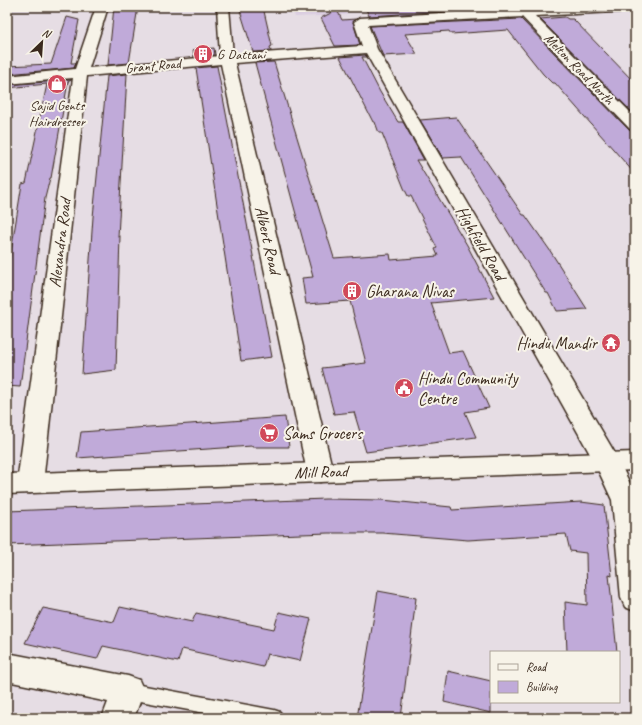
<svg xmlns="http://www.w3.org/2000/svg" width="642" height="725" viewBox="0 0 642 725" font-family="Caveat,sans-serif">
<rect width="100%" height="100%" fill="#e6dde4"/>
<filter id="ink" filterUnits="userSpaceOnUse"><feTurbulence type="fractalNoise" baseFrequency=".025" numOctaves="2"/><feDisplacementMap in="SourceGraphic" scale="8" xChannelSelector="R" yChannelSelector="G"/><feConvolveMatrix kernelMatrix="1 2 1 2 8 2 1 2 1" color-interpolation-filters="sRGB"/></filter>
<g filter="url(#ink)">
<path fill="#dbcee1" d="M292,7H344L347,15L295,17Z"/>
<g fill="#c0aad9" stroke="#3b2a1e">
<path d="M114,7H138L129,63L108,65Z"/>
<path d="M239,7H263L272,46L270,47L271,51L253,52Z"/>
<path d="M365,7H512L369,16Z"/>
<path d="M337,10L342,20L356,19L353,22L360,45L335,46L321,18Z"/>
<path d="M67,17L79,20L71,63H76L74,68L7,74V66L51,64Z"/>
<path d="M565,17L568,19H573L635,83V115L540,19Z"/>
<path d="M521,19L629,130L635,132V174L555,83H552L543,74L508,30L451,34L449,31L405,34L417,54L383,56L370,26Z"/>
<path d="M214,48L215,55L194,57L193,50Z"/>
<path d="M365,55L367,57H362L380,92L398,122H403L424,160H416L467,245L494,297L431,303L449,353L463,351L489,408L465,412L476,437L366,452L354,412L334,414L322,368L366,363L350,301L306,304L302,278L313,277L255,63L274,62L334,258L390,254L391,260L438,256L435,249L437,248L411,196H408L404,188L382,133H379L375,122H373L340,57Z"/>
<path d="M217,66L248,229L272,357L241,361L196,68Z"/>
<path d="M127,74L118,237L120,236L116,370L82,374L93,217L107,76Z"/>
<path d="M71,80L68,82L51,178H50L45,198L20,387L7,386V276L22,184L26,183L47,84L7,88V85Z"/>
<path d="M456,117L523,215H525L549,249L587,309L557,311L548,293H546L461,157L443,158L420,120Z"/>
<path d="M285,417L289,447H252V446L77,458L81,432Z"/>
<path d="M326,499L382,500L451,507L452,510L581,502L604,505L612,576L609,575L617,652H567L565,602L587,605L586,553L570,551L566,534L468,540L382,533H328L7,545V511Z"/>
<path d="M378,591L416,598L401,718H357Z"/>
<path d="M120,607L192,622L196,613L274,629L279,612L311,619L300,661L267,654L263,667L182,649L178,662L103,646L97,659L25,643L43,608L114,622Z"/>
<path d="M448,671L491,681V713L444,702Z"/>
</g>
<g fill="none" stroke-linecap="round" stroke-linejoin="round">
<defs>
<path id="lane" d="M129,683L274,710L280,712L282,718H232L129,699L123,696L121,691L123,686Z"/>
<g id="street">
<path d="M96,7H108L89,68L220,56L217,7H229L233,55L362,46L354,22L360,18L524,8L635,7V11L535,16L635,117V131L630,129L522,17L368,25L377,49L616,455L635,494V611L625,607L621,598L612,500L595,463L366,53L235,63L333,472L329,479L320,482L311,479L307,472L221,64L87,76L43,483L39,490L30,493L21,490L17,483L73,78L7,84V76L75,69Z"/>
<path d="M7,653L128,676L139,680L144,691L134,718H102L108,702L7,681Z"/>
</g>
<path id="secondary" d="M635,452V470L7,494V474Z"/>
</defs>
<use href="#lane" stroke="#3b2a1e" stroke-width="3"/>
<use href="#street" stroke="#3b2a1e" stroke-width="3"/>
<use href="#secondary" stroke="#3b2a1e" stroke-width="3"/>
<use href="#lane" fill="#f7f3e8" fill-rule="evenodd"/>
<use href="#street" fill="#f7f3e8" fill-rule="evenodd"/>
<use href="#secondary" fill="#f7f3e8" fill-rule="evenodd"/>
</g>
</g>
<defs>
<symbol id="building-disc" viewBox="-11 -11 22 22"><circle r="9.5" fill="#d1495b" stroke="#f7f3e8"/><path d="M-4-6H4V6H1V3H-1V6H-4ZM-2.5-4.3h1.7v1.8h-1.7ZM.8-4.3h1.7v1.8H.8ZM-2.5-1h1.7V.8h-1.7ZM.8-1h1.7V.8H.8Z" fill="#fff"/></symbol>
<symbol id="shop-disc" viewBox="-11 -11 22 22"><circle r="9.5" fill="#d1495b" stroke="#f7f3e8"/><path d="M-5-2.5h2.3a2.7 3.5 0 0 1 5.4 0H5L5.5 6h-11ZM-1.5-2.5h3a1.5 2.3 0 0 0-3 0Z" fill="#fff"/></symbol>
<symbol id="temple-disc" viewBox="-11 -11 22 22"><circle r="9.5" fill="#d1495b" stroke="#f7f3e8"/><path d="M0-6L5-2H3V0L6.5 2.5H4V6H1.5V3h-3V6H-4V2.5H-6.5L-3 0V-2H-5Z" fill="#fff"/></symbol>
<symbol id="civic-disc" viewBox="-11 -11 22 22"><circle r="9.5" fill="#d1495b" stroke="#f7f3e8"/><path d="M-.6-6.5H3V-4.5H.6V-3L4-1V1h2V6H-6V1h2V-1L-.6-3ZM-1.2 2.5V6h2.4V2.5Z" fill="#fff"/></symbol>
<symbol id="supermarket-disc" viewBox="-11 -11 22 22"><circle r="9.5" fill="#d1495b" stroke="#f7f3e8"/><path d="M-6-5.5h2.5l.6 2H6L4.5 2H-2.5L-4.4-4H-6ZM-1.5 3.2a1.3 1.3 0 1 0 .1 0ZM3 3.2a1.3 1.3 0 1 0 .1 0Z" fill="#fff"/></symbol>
</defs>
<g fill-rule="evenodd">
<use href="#building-disc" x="192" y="43" width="22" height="22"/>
<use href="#shop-disc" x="46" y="73" width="22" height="22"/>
<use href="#building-disc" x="341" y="280" width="22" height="22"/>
<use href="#temple-disc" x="600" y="332" width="22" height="22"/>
<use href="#civic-disc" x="393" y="377" width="22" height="22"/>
<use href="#supermarket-disc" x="258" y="422" width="22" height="22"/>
</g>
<g text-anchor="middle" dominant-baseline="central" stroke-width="4" stroke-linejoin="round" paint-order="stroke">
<g font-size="14" fill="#3b2a1e" stroke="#f7f3e8" text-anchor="start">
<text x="217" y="54">G Dattani</text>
<text x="57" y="105" text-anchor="middle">Sajid Gents<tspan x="57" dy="16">Hairdresser</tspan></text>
</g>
<g font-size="14" fill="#3b2a1e" stroke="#f7f3e8">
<text transform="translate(153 66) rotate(-5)">Grant Road</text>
<text transform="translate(579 69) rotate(46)">Melton Road North</text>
</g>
<g font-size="17" fill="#3b2a1e" stroke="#f7f3e8">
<text transform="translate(268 240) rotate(77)">Albert Road</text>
<text transform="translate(60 243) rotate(-83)">Alexandra Road</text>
<text transform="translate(481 243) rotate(60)">Highfield Road</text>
<text transform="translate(321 472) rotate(-2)">Mill Road</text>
</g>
<g font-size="17" fill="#3b2a1e" stroke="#f7f3e8" text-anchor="start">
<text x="366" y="291">Gharana Nivas</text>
<text x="597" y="343" text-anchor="end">Hindu Mandir</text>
<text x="418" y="378">Hindu Community<tspan x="418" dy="20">Centre</tspan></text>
<text x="283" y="433">Sams Grocers</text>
</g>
</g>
<rect width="642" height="725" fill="none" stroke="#f7f3e8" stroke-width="24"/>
<rect x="12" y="12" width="618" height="701" fill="none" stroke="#3b2a1e" stroke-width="1.5" filter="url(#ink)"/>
<rect x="490" y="651" width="130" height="52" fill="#f7f3e8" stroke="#aca397"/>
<rect x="498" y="664" width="20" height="6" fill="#f7f3e8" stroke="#aca397"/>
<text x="526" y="671" font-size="12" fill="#3b2a1e">Road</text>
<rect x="498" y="681" width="20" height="12" fill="#c0aad9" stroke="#aca397"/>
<text x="526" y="691" font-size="12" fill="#3b2a1e">Building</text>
<g transform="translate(42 42) rotate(25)" stroke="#f7f3e8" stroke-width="3" paint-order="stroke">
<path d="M0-3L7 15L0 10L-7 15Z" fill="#3b2a1e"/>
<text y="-6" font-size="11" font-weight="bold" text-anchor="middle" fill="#3b2a1e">N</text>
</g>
</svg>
